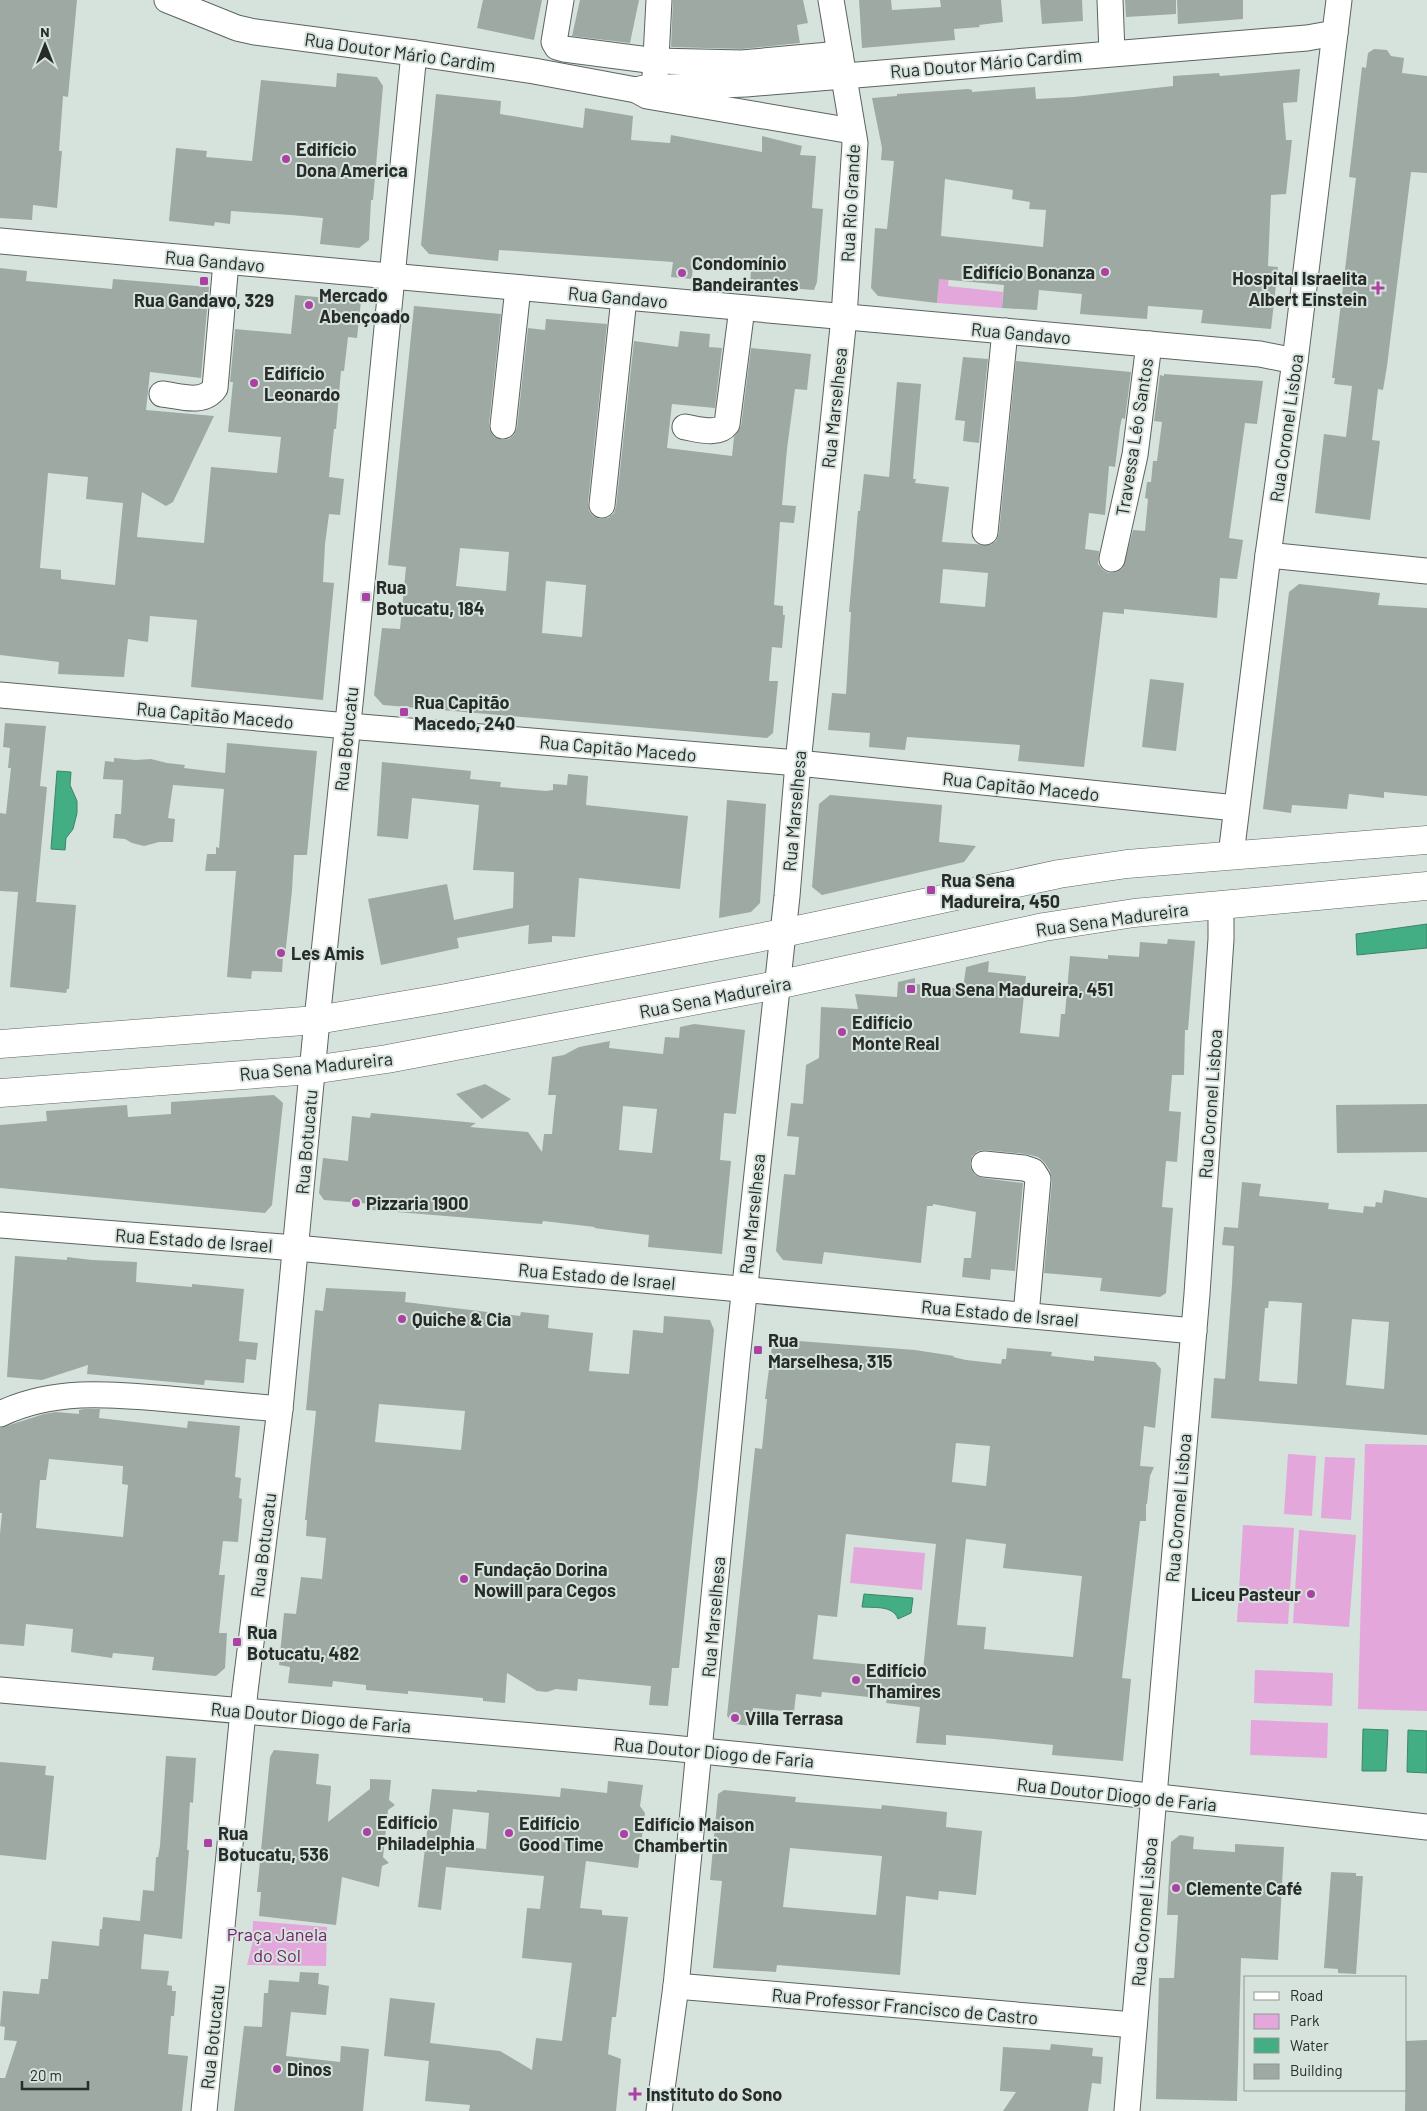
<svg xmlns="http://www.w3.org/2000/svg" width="1427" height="2111" viewBox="0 0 1427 2111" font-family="Barlow,sans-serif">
<rect width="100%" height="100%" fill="#d6e2dc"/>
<g fill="#e3a7db">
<path d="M940,251L951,252L948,286L1003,292L1002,308L937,303Z"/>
<path d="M1365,1444L1427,1445V1711L1358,1709Z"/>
<path d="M1288,1454L1316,1456L1312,1516L1284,1514Z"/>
<path d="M1325,1457L1355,1458L1351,1520L1321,1518Z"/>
<path d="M1243,1525L1294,1528L1288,1624L1237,1622Z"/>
<path d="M1299,1530L1356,1535L1349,1627L1293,1623Z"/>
<path d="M854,1547L925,1553L922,1590L850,1583Z"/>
<path d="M1255,1670L1333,1673L1332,1706L1254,1703Z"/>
<path d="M1251,1720L1328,1723L1327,1758L1250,1755Z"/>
<path d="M253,1921L327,1927L326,1966L247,1965L252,1945Z"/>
</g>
<g fill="#43ad83" stroke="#3b8668">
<path d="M57,771L71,772L70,785L77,801V813L73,829L66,838L65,850L51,849Z"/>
<path d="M1427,924V948L1357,955L1356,934Z"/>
<path d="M864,1594L913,1598L911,1613L898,1619C893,1605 874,1608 862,1607Z"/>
<path d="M1363,1729L1388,1730L1386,1771H1362Z"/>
<path d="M1408,1730L1427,1731V1773L1407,1772Z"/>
</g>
<g fill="#9ea9a3" fill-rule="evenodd">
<path d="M0,0H77L68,97L63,96L59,151H62L57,208L33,205L32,220L0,218Z"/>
<path d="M483,0H542L534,40L477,28Z"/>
<path d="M580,0H639L630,43L572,36Z"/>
<path d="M673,0H803L808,23L797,25L800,43L742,49L671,47Z"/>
<path d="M859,0H891L892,10L941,7L940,0H1001L1003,22L979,25L980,27L954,29L955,40L862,48Z"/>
<path d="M1040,0H1082L1083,21L1042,24Z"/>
<path d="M1125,0H1176V14L1126,17Z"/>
<path d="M1177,0H1243V19L1178,24Z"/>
<path d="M1374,49L1387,50L1391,56L1404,58L1402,73L1427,76V173L1411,172L1387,366L1383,390L1378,389L1372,440L1380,441L1370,520L1315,513L1324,434L1346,437L1352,386L1334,384L1335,378H1332L1356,178L1349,177L1362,67L1366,68L1368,53Z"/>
<path d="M1300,69L1297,102L1283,103L1286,140H1292L1286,194L1271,195L1268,266L1278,267L1271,329L1201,323L1203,310L1148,306L1147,319L1080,314L1082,294L1039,290L1037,310L1002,308L1004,285L939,279L937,303L878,296L871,288L875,228L887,229L894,161L881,160L882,148L872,98L897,96V94L968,89L972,90V92L1035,87L1036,99L1074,97L1173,86V76L1219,73L1220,76ZM945,179L1013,190L1012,199L1030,202L1029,209L1046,210L1043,247L941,236Z"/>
<path d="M337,73L377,77L383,86L373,200H371L369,240L359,248L320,244L323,218L291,215L231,211L230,224L215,222L214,226L169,221L176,148L207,151L206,157L252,161L261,80L336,87Z"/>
<path d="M436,94L501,101L500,114L583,128L585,108L633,116L631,140L670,143L671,135L762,152V136L802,146L800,155L816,156L812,208L823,209L817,282L814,290L750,285L751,269L693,265L692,279L671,277L673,262L499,250L498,261L429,254L421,245Z"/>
<path d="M0,268L27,271L26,281L112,289L113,279L209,287L201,378L150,372L146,410L214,416L173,502L166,506L142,492L137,537L204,543L211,467L277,473L281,437L228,432L233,382H230L235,329L291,334L295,295L361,301L357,338L348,337L344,371H341L336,429H334L331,457L329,477L344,479L340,515L329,514L325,544L323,582L334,583L323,700L191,687L197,620L150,616L148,642L128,639L124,677L58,674L59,662L0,655ZM48,473L88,477L86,499L123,503L115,585L61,579V570L40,568Z"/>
<path d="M414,306L501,314L489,424L490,431L494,437L502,440L509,439L514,435L517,428L528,328L545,330L546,319L607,324L588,503L589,511L593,516L600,519L608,518L614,513L616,507L634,341L678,347L680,331L710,334L709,347L722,348L715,408L672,404L667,448L732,456L734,437L741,426L751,348L811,354L807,390L795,389L787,449L782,505L796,506L794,523L780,522L774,605L783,606V615H785L782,648L772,647L769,681H778L773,733L767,738L383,705L374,695L382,628L400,629L406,567L388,565ZM460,548L509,552L506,591L456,586ZM546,581L586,585L582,637L542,633Z"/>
<path d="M963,357L988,359L979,443L963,441L965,421L955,420Z"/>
<path d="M1016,361L1131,372L1125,419L1122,418L1120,427L1115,467L1109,466L1105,515L1089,513L1085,549L1099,551L1098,564L1103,570L1109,573L1117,572L1123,568L1133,530L1145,531L1148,499L1145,498L1147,482H1151L1153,461H1157L1162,422L1154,421L1160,375L1164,376V374L1263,381L1257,424L1245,423L1229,538L1243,540L1237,579L1220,578L1217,618L1124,609V614L1103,612L1084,767L1018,761L1020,745L907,737L905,750L869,747L870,733L828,730L832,693L846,694L851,612H849L858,511H860L864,474L889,477L897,382L921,384L913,479H916L915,483L949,487L942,542L990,545L996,541L999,533ZM943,569L988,573L985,607L940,603Z"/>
<path d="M1299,584L1380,593L1378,605L1427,608V796L1384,792V798L1349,794L1347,809L1292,805L1291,813L1263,809L1289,592Z"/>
<path d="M1150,679L1184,683L1176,751L1142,747Z"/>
<path d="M5,723L46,726L40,786L47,787L36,902L76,905L69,989H67L66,993L10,987L18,892L0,891V813L6,814L11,768H8L10,748L3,747Z"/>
<path d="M227,743L317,751L307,855H294L292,890L285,957H283L282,972L252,971L251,979L227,977L236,871H205L207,854H216V847L219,848L224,789L173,785L168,818L175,819L173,842H159L144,846L132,843L125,839L113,838L115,814H121L123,780L103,779L105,761L114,762V758L136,760L151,759L167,763L185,765L184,768L225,773Z"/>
<path d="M382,762L471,771L470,779L501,782L500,787L546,791L553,790V784L567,785L568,774L588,776L586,805L688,816L680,889L579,878L575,937L552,936V942L528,944L529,925L457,938L459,948L381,965L368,899L447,884L454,920L513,908L514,872L473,870L479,805L412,798L408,839L377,836Z"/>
<path d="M830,795L942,805L939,842L976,846L964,862L822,895L812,887L819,804Z"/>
<path d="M727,800L766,804L760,903L751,912L719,918Z"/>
<path d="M1168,939L1195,941L1188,1030H1185L1184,1075H1172L1169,1111L1181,1112L1177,1162L1166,1161L1162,1207L1173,1208L1166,1293L1160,1297L1100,1291L1102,1278L1044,1273L1052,1180L1050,1171L1045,1163L1038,1157L1026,1154L985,1150L978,1151L972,1156L970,1163L971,1169L975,1175L983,1178L1023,1183L1015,1271L991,1269L990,1280L962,1277L964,1258H971L976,1212L933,1204V1206H927L921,1263L824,1252L822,1264L783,1260L776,1251L784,1174L795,1175L799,1137L787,1136L791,1103L803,1104L806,1065L819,1058L821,1007L858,1009L855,994L897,997L898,982L915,978V984L963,989L966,967L989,961L988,972L1026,976L1020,1033L1059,1037L1061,1014H1065L1070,956L1108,959V955L1139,957L1140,942L1167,944Z"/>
<path d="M694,1024L745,1030L736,1114L724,1113L720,1160L731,1161L722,1254L648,1247L649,1235L594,1228L595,1227L543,1221L542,1224L372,1210L373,1204L324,1200L319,1193L323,1158L348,1161L352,1116L370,1118L371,1113L476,1123L470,1127L528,1132L542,1152L544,1134H552L554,1113L556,1095H548L552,1057L564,1055L579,1047L610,1041L609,1048L663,1054L665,1037L679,1038L680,1027ZM623,1106L657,1109L652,1153L619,1150Z"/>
<path d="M485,1084L511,1099L482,1119L456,1094Z"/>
<path d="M274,1095L283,1103L272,1205L265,1213L0,1188V1125L47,1121L46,1111L127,1105L128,1117L171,1114V1102Z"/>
<path d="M1427,1104V1152L1337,1153L1336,1105Z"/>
<path d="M1242,1182L1261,1184L1259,1196L1329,1203L1328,1209L1363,1213L1364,1206L1375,1207L1376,1202L1382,1203L1384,1190L1427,1198V1435L1211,1418L1214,1378L1225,1379L1232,1285L1234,1246L1222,1245L1224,1227L1238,1228ZM1269,1301L1302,1303L1297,1384L1259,1381L1265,1308H1268ZM1352,1319L1389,1322L1384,1389L1346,1385Z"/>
<path d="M15,1256L67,1260V1257L92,1260L137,1262L136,1282L192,1287V1284L244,1289L239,1341L258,1343L256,1360L246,1359L244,1383L205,1380L204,1385L87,1374L88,1365L42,1380L7,1377Z"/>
<path d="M326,1288L406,1292L405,1302L520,1316L521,1312L549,1315L548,1328L593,1333L589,1371L629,1374L633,1330L663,1333L664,1316L710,1320L714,1330L679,1668H672L668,1706L649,1705L651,1686L578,1679L577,1691L556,1689L547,1692L537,1691L507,1673L505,1703L483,1701V1698L408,1691V1694L366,1690V1685L333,1681L332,1687L288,1683L290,1667L279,1665L284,1613L296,1614L301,1577L322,1579L326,1538L306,1536L307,1520H305L316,1411L306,1410L315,1310L323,1311ZM379,1404L465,1411L461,1450L375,1442Z"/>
<path d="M773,1339L915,1350L954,1356L953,1357L966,1360L1001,1364L1002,1359H1006L1007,1348L1052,1352L1051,1356L1094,1361V1356L1155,1362L1161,1369L1155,1428L1144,1426L1140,1466L1154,1467L1150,1476L1147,1504H1146V1521H1140L1122,1678L1131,1679L1123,1761L1052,1755L1053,1745L994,1739L946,1735V1745L916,1743L920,1707L886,1703L887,1699L822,1692L821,1697L796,1694L794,1712L753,1708L752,1726L735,1724L727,1716L755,1448L762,1449L767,1399H765ZM956,1443L990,1446L986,1486L952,1482ZM846,1534L936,1544L923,1670L813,1659L818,1615L837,1617ZM966,1539L1006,1544L1003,1568L1082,1576L1073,1657L984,1649L986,1627L957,1625Z"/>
<path d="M84,1409H100L99,1418L187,1428L188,1421L240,1426L235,1477L241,1478L239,1498L242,1499L238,1542L223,1541L219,1575H225L219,1633H227L225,1668L216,1676L152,1670L154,1657L113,1653L112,1658L71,1652L73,1629L26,1624L24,1646L0,1644V1534L2,1513H0V1428L44,1414L56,1412L79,1414V1410ZM49,1459L123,1466L122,1484L128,1485L123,1537L36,1528L40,1480H46Z"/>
<path d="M274,1750L319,1754L316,1784L331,1786L328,1822L370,1789V1779L391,1780L389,1800L395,1805L388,1810L383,1857L389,1863L382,1866L379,1887L342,1877L336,1925L259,1916L261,1892H257L270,1757Z"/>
<path d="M166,1756L196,1758L193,1803L190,1802L187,1850H189L182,1939L144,1934L141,1969L169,1971L167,1985L172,1986V1991H176L174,2016H171L168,2054L188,2056L182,2111H0V2078H5L17,2041L4,2040L5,2027L0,2026L3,1991L39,1994L41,1979H48L52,1941L99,1946L100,1929H102L103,1917L140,1921L143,1890L154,1891L156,1857H158L160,1846Z"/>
<path d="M0,1762L46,1766L45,1775L54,1776L46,1860L0,1855Z"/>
<path d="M608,1781L643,1785L640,1806L645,1813L638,1868L586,1861L580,1908L602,1910V1915L628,1917L616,2017H612L608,2054L621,2059L616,2111H469L470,2105L425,2101L429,2061L384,2056L390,1998L435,2003L430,2043L500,2051L532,2070L536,2038L562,2041L572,1963L522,1958L527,1908L540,1909L544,1876L446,1867L441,1910L418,1907L432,1789L477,1792V1790L560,1797L561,1788L607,1793ZM453,1809L489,1813L486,1849L449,1845Z"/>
<path d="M724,1790L796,1797L795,1802L881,1809L882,1805L947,1812L946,1827L982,1831L976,1895L939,1891L938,1900L906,1896L900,1975L777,1965L776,1972L713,1968L722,1881L710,1880L718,1794ZM790,1848L882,1856L876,1915L783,1907Z"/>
<path d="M1180,1835L1194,1837L1193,1849L1235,1852V1844L1284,1847L1278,1960L1241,1958L1237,2101L1156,2099L1159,1978H1174L1178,1915H1167L1171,1842Z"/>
<path d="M1331,1872L1356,1873V1876H1363L1356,1974L1338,1973V1969L1324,1968Z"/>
<path d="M300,1972L319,1973L318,1984L329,1986L326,2015L291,2012L286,2056L340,2062L341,2046L369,2049L363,2111H234L244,2026L262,2027L264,1993H268L269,1980L299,1982Z"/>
<path d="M1427,2040V2111H1405L1406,2041Z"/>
<path d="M1051,2044L1093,2048L1092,2056L1103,2057L1101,2084L1092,2083L1088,2111H1003L1016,2092L1000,2091L1003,2047L1050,2050Z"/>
</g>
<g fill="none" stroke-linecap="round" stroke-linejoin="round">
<defs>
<g id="minor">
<path d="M167,0L237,28L255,32L414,53L534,71L636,90L647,96L852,131"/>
<path d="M561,0L554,42L557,47L564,49L656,61L742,63L840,54"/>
<path d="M1110,0L1112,53"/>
<path d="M655,77L659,0"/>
<path d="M636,90L644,88L746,84L1307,38L1335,33"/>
<path d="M0,241L1260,354L1295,361"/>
<path d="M162,394C180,396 203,405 215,388L226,262"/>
<path d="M503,426L518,288"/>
<path d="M685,427C698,429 718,436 727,424L742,308"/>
<path d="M602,505L624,298"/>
<path d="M985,532L1005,331"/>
<path d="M1268,555L1427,571"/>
<path d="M1112,559L1135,455L1149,344"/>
<path d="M0,695L348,726L798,763L1236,808"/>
<path d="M1231,855L1268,555L1295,361L1339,0"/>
<path d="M984,1164L1024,1168L1033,1171L1038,1179L1026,1315"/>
<path d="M0,1225L296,1248L1194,1331"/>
<path d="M0,1414C54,1388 111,1394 169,1399C206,1402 243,1406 280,1409"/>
<path d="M0,1690L661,1747L1096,1790L1427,1827"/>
<path d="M676,1986L1134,2025"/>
<path d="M204,2111L245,1691L280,1409L317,1020L351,694L414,53"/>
<path d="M659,2111L676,1986L738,1350L787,896L798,763L844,317L855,143L831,0"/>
<path d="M1127,2111L1197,1294L1221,939V905"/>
</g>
<g id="major">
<path d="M0,1044L317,1020L446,998L783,933L1059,874L1127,864L1427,840"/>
<path d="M0,1093L312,1070L387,1059L777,985L1044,927L1134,913L1427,886"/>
</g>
</defs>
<use href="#minor" stroke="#5b6560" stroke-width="27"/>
<use href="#major" stroke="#5b6560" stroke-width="29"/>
<use href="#minor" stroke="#fff" stroke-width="25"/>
<use href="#major" stroke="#fff" stroke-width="28"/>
</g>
<g fill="#ab41a2" stroke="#d6e2dc" stroke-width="2">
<circle cx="286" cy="159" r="5"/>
<circle cx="1105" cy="272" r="5"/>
<circle cx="682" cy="273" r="5"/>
<rect x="199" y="276" width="10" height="10" rx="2.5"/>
<path d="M1375.5 280.5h5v5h5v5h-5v5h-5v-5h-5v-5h5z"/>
<circle cx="309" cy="305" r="5"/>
<circle cx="254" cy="383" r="5"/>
<rect x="361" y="592" width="10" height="10" rx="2.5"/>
<rect x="399" y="707" width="10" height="10" rx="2.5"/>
<rect x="926" y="885" width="10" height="10" rx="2.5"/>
<circle cx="281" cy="953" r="5"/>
<rect x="906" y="984" width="10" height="10" rx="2.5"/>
<circle cx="842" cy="1032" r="5"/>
<circle cx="356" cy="1203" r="5"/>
<circle cx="402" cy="1319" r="5"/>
<rect x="753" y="1345" width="10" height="10" rx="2.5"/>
<circle cx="464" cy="1579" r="5"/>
<circle cx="1311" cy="1594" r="5"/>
<rect x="232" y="1637" width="10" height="10" rx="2.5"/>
<circle cx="856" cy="1680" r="5"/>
<circle cx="735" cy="1718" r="5"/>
<circle cx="367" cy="1832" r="5"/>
<circle cx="509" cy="1833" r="5"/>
<circle cx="624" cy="1834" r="5"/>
<rect x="203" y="1838" width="10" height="10" rx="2.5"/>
<circle cx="1176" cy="1888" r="5"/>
<circle cx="277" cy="2069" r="5"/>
<path d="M632.5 2086.5h5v5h5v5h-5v5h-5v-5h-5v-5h5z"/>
</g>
<g text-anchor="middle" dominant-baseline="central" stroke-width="4" stroke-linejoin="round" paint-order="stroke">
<g font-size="18" fill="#272c2a" stroke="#d6e2dc">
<text transform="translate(400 52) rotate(8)">Rua Doutor Mário Cardim</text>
<text transform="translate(986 63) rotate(-5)">Rua Doutor Mário Cardim</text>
<text transform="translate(850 203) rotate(-87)">Rua Rio Grande</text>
<text transform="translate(215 261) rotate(5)">Rua Gandavo</text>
<text transform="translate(618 297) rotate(5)">Rua Gandavo</text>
<text transform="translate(1021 333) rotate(5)">Rua Gandavo</text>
<text transform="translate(834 408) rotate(-84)">Rua Marselhesa</text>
<text transform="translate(1286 428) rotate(-82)">Rua Coronel Lisboa</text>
<text transform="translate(1134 437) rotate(-81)">Travessa Léo Santos</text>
<text transform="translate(215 715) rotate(5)">Rua Capitão Macedo</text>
<text transform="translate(346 739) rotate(-84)">Rua Botucatu</text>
<text transform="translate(618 748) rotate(5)">Rua Capitão Macedo</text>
<text transform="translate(1021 786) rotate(6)">Rua Capitão Macedo</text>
<text transform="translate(794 811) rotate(-85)">Rua Marselhesa</text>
<text transform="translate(1112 919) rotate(-8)">Rua Sena Madureira</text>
<text transform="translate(715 997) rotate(-11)">Rua Sena Madureira</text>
<text transform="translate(316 1066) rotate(-6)">Rua Sena Madureira</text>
<text transform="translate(1210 1104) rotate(-86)">Rua Coronel Lisboa</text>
<text transform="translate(306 1142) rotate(-85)">Rua Botucatu</text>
<text transform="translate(752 1214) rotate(-84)">Rua Marselhesa</text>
<text transform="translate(194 1240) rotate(4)">Rua Estado de Israel</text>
<text transform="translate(597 1276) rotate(5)">Rua Estado de Israel</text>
<text transform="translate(1000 1313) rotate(5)">Rua Estado de Israel</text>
<text transform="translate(1178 1508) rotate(-85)">Rua Coronel Lisboa</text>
<text transform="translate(263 1545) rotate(-83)">Rua Botucatu</text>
<text transform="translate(713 1617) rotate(-85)">Rua Marselhesa</text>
<text transform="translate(311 1717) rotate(5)">Rua Doutor Diogo de Faria</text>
<text transform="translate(714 1752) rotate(5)">Rua Doutor Diogo de Faria</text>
<text transform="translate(1117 1794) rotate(6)">Rua Doutor Diogo de Faria</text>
<text transform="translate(1144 1912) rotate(-85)">Rua Coronel Lisboa</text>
<text transform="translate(905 2006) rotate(5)">Rua Professor Francisco de Castro</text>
<text transform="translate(212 2037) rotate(-84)">Rua Botucatu</text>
</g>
<g font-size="18" font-weight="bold" fill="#272c2a" stroke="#d6e2dc" text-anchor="start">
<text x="296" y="149">Edifício<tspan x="296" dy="21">Dona America</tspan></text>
<text x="692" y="263">Condomínio<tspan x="692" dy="21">Bandeirantes</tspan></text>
<text x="1095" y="272" text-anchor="end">Edifício Bonanza</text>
<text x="1367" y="278" text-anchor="end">Hospital Israelita<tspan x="1367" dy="21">Albert Einstein</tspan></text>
<text x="319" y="295">Mercado<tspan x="319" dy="21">Abençoado</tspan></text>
<text x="204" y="300" text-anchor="middle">Rua Gandavo, 329</text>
<text x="264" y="373">Edifício<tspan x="264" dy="21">Leonardo</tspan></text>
<text x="376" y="587">Rua<tspan x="376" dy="21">Botucatu, 184</tspan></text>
<text x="414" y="702">Rua Capitão<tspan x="414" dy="21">Macedo, 240</tspan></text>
<text x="941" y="880">Rua Sena<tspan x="941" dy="21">Madureira, 450</tspan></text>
<text x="291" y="953">Les Amis</text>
<text x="921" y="989">Rua Sena Madureira, 451</text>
<text x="852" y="1022">Edifício<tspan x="852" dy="21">Monte Real</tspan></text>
<text x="366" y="1203">Pizzaria 1900</text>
<text x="412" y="1319">Quiche &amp; Cia</text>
<text x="768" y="1340">Rua<tspan x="768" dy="21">Marselhesa, 315</tspan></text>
<text x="474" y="1569">Fundação Dorina<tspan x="474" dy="21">Nowill para Cegos</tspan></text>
<text x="1301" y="1594" text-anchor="end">Liceu Pasteur</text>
<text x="247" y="1632">Rua<tspan x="247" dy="21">Botucatu, 482</tspan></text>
<text x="866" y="1670">Edifício<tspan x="866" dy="21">Thamires</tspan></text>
<text x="745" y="1718">Villa Terrasa</text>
<text x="377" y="1822">Edifício<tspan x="377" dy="21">Philadelphia</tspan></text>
<text x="519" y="1823">Edifício<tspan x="519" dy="21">Good Time</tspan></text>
<text x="634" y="1824">Edifício Maison<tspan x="634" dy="21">Chambertin</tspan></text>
<text x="218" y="1833">Rua<tspan x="218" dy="21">Botucatu, 536</tspan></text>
<text x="1186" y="1888">Clemente Café</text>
<text x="287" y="2069">Dinos</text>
<text x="646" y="2094">Instituto do Sono</text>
</g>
<g font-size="18" fill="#73216d" stroke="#d6e2dc">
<text x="277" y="1934">Praça Janela<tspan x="277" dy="21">do Sol</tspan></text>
</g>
</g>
<rect x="1244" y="1976" width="162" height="115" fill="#d6e2dc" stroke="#909995"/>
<rect x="1254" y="1992" width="25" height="8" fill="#ffffff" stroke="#909995"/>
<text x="1290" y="2001" font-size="15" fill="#272c2a">Road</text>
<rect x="1254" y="2014" width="25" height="15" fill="#e3a7db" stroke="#909995"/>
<text x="1290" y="2026" font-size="15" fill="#272c2a">Park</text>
<rect x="1254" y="2038" width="25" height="15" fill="#43ad83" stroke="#909995"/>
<text x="1290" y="2051" font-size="15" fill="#272c2a">Water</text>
<rect x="1254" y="2064" width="25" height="15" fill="#9ea9a3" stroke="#909995"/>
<text x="1290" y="2076" font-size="15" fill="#272c2a">Building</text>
<g transform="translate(45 45)" stroke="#d6e2dc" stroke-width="4" paint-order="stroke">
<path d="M0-4L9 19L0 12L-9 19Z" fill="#272c2a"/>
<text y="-8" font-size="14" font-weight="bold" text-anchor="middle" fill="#272c2a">N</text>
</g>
<path d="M22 2081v8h66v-8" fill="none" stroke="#272c2a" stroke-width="2.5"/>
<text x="30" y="2081" font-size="15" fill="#272c2a" stroke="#d6e2dc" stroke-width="4" paint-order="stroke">20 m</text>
</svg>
